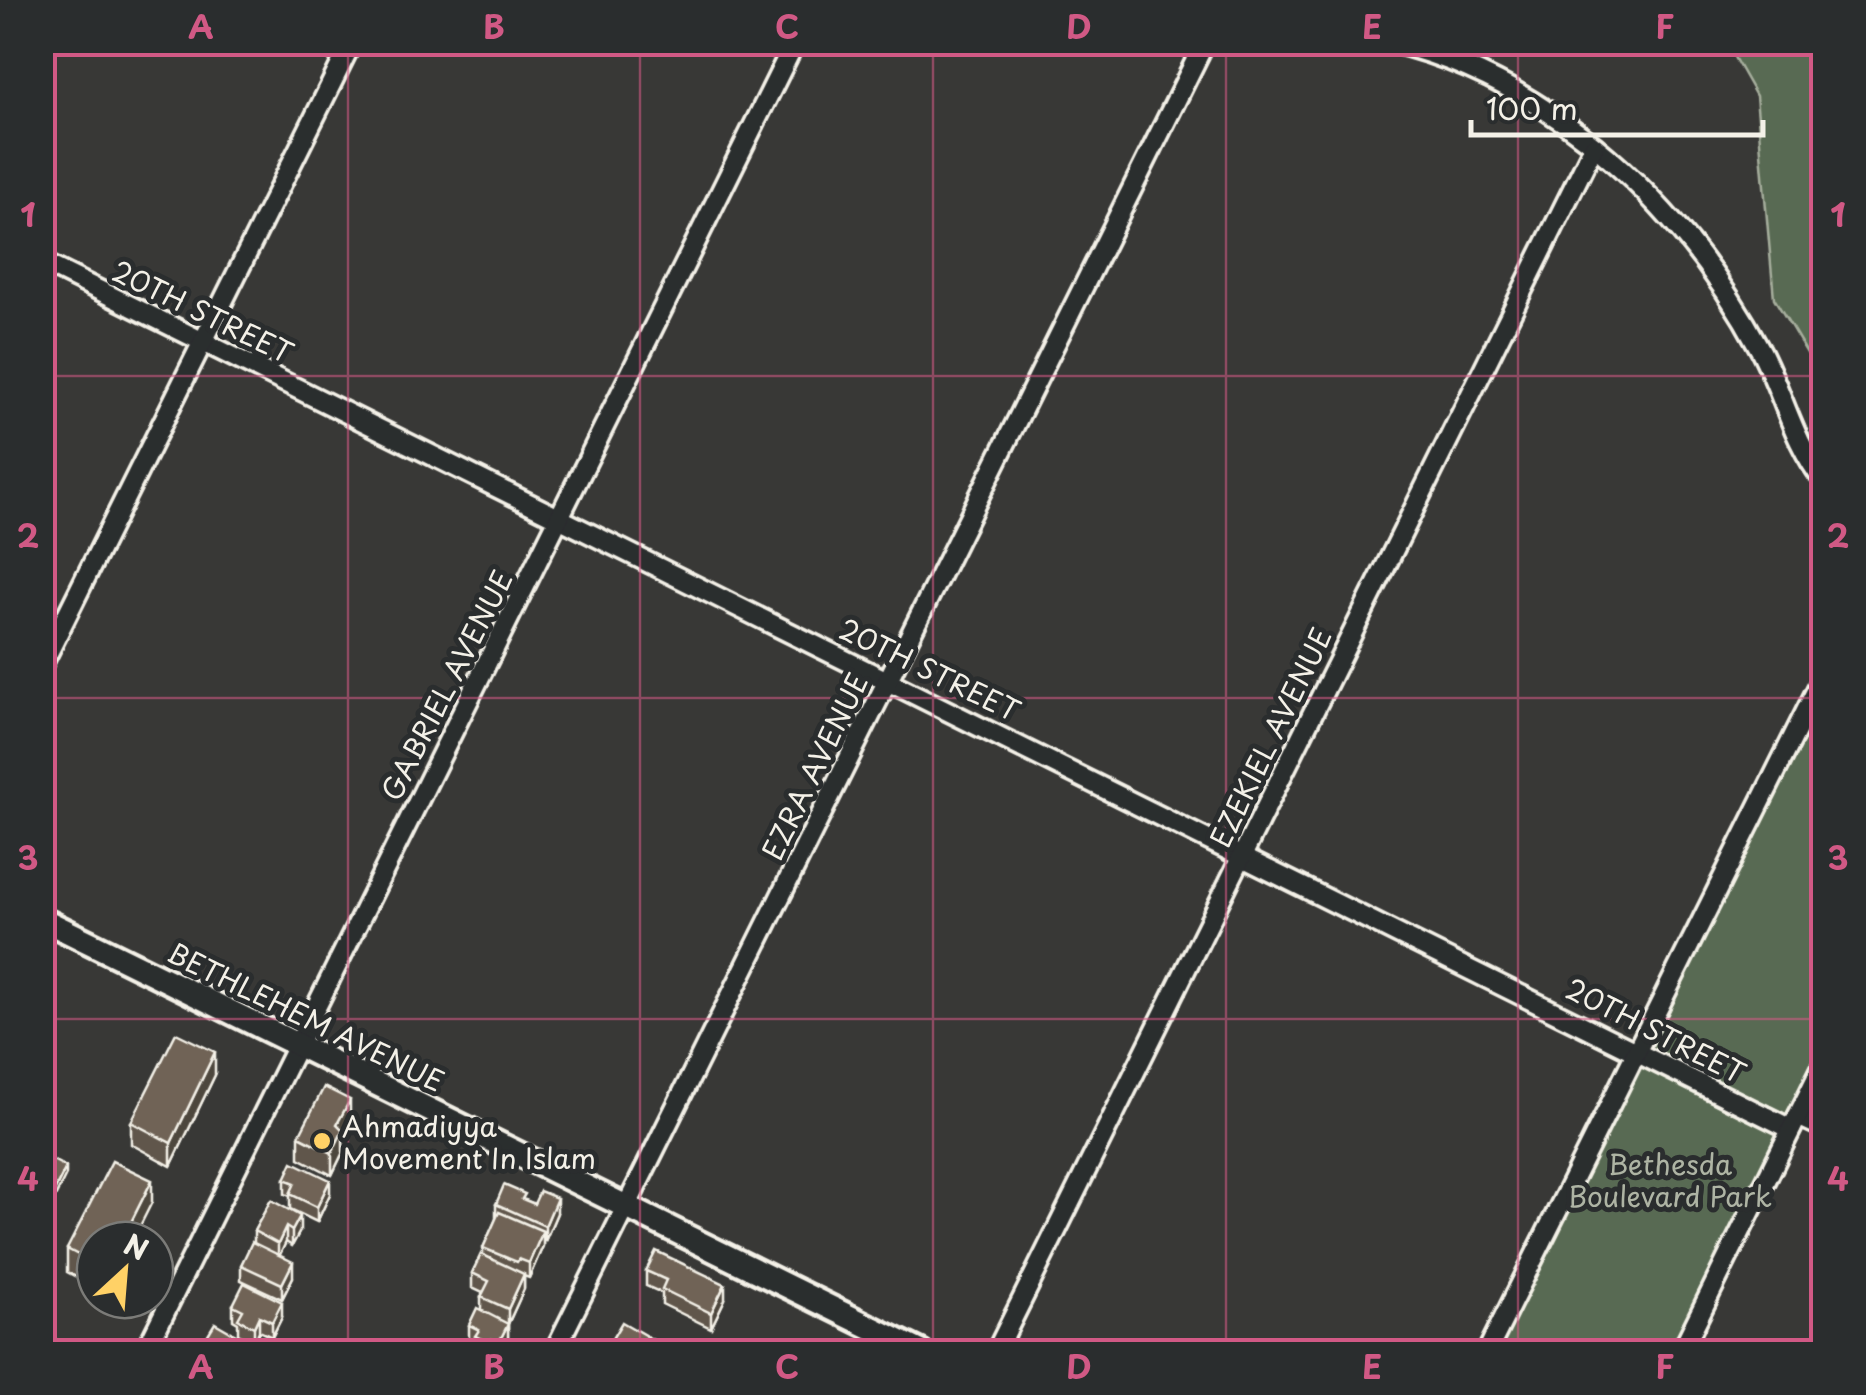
<svg xmlns="http://www.w3.org/2000/svg" width="1866" height="1395" viewBox="0 0 1866 1395" font-family="'Playpen Sans',sans-serif">
<rect width="100%" height="100%" fill="#383836"/>
<filter id="ink" filterUnits="userSpaceOnUse"><feTurbulence type="fractalNoise" baseFrequency=".01" numOctaves="2"/><feDisplacementMap in="SourceGraphic" scale="20" xChannelSelector="R" yChannelSelector="G"/><feConvolveMatrix kernelMatrix="1 2 1 2 8 2 1 2 1" color-interpolation-filters="sRGB"/></filter>
<g filter="url(#ink)">
<g fill="#596a52" stroke="#a6ae9d" stroke-width="2.5">
<path d="M1726,43H1823V380L1774,298L1756,96Z"/>
<path d="M1823,676V1064L1681,1352H1488Z"/>
</g>
<g fill="none" stroke-linecap="round" stroke-linejoin="round">
<defs>
<g id="minor">
<path d="M1390,42C1553,81 1684,207 1761,351C1783,393 1793,442 1824,481"/>
<path d="M42,262L1791,1129"/>
<path d="M42,665L352,42"/>
<path d="M1798,1116L1824,1128"/>
<path d="M145,1352L795,42"/>
<path d="M554,1352L1205,42"/>
<path d="M996,1352L1594,146"/>
<path d="M1487,1352L1824,675"/>
<path d="M1681,1352L1824,1063"/>
</g>
<path id="major" d="M42,919L921,1352"/>
</defs>
<use href="#minor" stroke="#f4f1e8" stroke-width="25"/>
<use href="#major" stroke="#f4f1e8" stroke-width="30"/>
<use href="#minor" stroke="#2a2d2e" stroke-width="18"/>
<use href="#major" stroke="#2a2d2e" stroke-width="22"/>
</g>
<g fill="#60564b" stroke="#f4f1e8" stroke-width="2.5">
<path d="M215,1075L171,1166L131,1144V1122Z"/>
<path d="M350,1123L343,1135V1152L332,1175L299,1158V1136Z"/>
<path d="M285,1179L330,1194L317,1222L290,1209V1196L285,1194Z"/>
<path d="M271,1200L300,1231L292,1246L286,1242L279,1255L293,1277L282,1299L241,1280V1265L254,1243V1231Z"/>
<path d="M525,1200L557,1213L545,1241L543,1240V1246L529,1278L524,1276V1289L508,1324V1339L501,1352H455L475,1351V1343L469,1340V1325L481,1311V1297L483,1293L472,1288V1273L483,1255V1248L496,1219V1204Z"/>
<path d="M152,1202L95,1240V1287L67,1272V1249Z"/>
<path d="M646,1271L725,1299L711,1328L662,1304V1293L646,1286Z"/>
<path d="M233,1305L282,1317L272,1337L259,1331L254,1342L238,1334V1323L233,1320Z"/>
<path d="M204,1341L248,1352H204Z"/>
<path d="M610,1342L662,1352H610Z"/>
</g>
<g fill="#4e463d" stroke="#f4f1e8" stroke-width="2.5">
<path d="M215,1052V1075L171,1166V1143Z"/>
<path d="M350,1100V1123L343,1135V1152L332,1175V1153L337,1124Z"/>
<path d="M66,1167V1175L42,1224V1216Z"/>
<path d="M152,1180V1202L133,1240H122Z"/>
<path d="M330,1180V1194L317,1222V1207Z"/>
<path d="M557,1198V1213L545,1241V1226Z"/>
<path d="M300,1216V1231L292,1246V1231Z"/>
<path d="M286,1227V1242L278,1259V1244Z"/>
<path d="M543,1231V1246L529,1278V1263Z"/>
<path d="M293,1262V1277L282,1299V1284Z"/>
<path d="M524,1274V1289L508,1324V1339L501,1352H499V1342L508,1324V1309Z"/>
<path d="M725,1284V1299L711,1328V1313Z"/>
<path d="M282,1302V1317L272,1337V1322Z"/>
<path d="M259,1316V1331L254,1342V1327Z"/>
</g>
<g fill="#706457" stroke="#f4f1e8" stroke-width="2.5">
<path d="M176,1033L215,1052L171,1143L131,1122Z"/>
<path d="M324,1087L350,1100L337,1124L343,1130L332,1153L299,1136Z"/>
<path d="M43,1155L66,1167L42,1216V1156Z"/>
<path d="M112,1161L152,1180L122,1240H95V1264L67,1249Z"/>
<path d="M293,1162L330,1180L317,1207L290,1194L295,1183L285,1179Z"/>
<path d="M504,1185L525,1194L522,1199L534,1204L540,1191L557,1198L545,1226L496,1204Z"/>
<path d="M271,1200L300,1216L292,1231L286,1227L278,1244L254,1231Z"/>
<path d="M499,1212L543,1231L529,1263L519,1259L517,1262L483,1248Z"/>
<path d="M252,1242L293,1262L282,1284L241,1265Z"/>
<path d="M656,1251L725,1284L711,1313L662,1289L666,1280L646,1271Z"/>
<path d="M481,1254L524,1274L508,1309L481,1297L489,1281L472,1273Z"/>
<path d="M244,1283L282,1302L272,1322L259,1316L254,1327L238,1319L243,1310L233,1305Z"/>
<path d="M477,1308L508,1324L499,1342L492,1339L490,1343L475,1336L479,1330L469,1325Z"/>
<path d="M622,1322L662,1345L658,1352H628L610,1342Z"/>
<path d="M215,1323L248,1342L241,1352H224L204,1341Z"/>
<path d="M42,1332L78,1351L77,1352H42Z"/>
<path d="M459,1344L478,1352H455Z"/>
</g>
</g>
<path fill="none" stroke="#d15985" stroke-width="2.5" stroke-opacity="0.55" d="M348,42V1352M640,42V1352M933,42V1352M1226,42V1352M1518,42V1352M42,376H1824M42,698H1824M42,1019H1824"/>
<circle fill="#ffd166" stroke="#2a2d2e" stroke-width="4" cx="322" cy="1141" r="10"/>
<g text-anchor="middle" dominant-baseline="central" stroke-width="10" stroke-linejoin="round" paint-order="stroke">
<g font-size="28" fill="#f4f1e8" stroke="#2a2d2e">
<text transform="translate(203 311) rotate(26)">20TH STREET</text>
<text transform="translate(930 669) rotate(26)">20TH STREET</text>
<text transform="translate(446 685) rotate(-63)">GABRIEL AVENUE</text>
<text transform="translate(1270 737) rotate(-64)">EZEKIEL AVENUE</text>
<text transform="translate(814 766) rotate(-64)">EZRA AVENUE</text>
<text transform="translate(306 1016) rotate(26)">BETHLEHEM AVENUE</text>
<text transform="translate(1656 1030) rotate(27)">20TH STREET</text>
</g>
<g font-size="28" fill="#f4f1e8" stroke="#2a2d2e" text-anchor="start">
<text x="342" y="1125">Ahmadiyya<tspan x="342" dy="32">Movement In Islam</tspan></text>
</g>
<g font-size="28" fill="#aeb4a4" stroke="#2a2d2e">
<text x="1670" y="1163">Bethesda<tspan x="1670" dy="32">Boulevard Park</tspan></text>
</g>
</g>
<rect width="1866" height="1395" fill="none" stroke="#2a2d2e" stroke-width="110"/>
<g transform="translate(125 1270) rotate(26)"><circle r="48" fill="#2a2d2e" stroke="#7b7b78" stroke-width="2.5"/>
<path d="M0-8L18 38L0 25L-18 38Z" fill="#ffd166"/>
<text y="-15" font-size="28" font-weight="bold" text-anchor="middle" fill="#f4f1e8">N</text>
</g>
<path d="M1471 120v15h292v-15" fill="none" stroke="#f4f1e8" stroke-width="5"/>
<text x="1486" y="120" font-size="30" fill="#f4f1e8" stroke="#2a2d2e" stroke-width="8" paint-order="stroke">100 m</text>
<rect x="55" y="55" width="1756" height="1285" fill="none" stroke="#d15985" stroke-width="4"/>
<g font-size="32" text-anchor="middle" font-weight="bold" fill="#d15985">
<text x="201" y="39">A</text>
<text x="494" y="39">B</text>
<text x="787" y="39">C</text>
<text x="1079" y="39">D</text>
<text x="1372" y="39">E</text>
<text x="1665" y="39">F</text>
<text x="28" y="227">1</text>
<text x="1838" y="227">1</text>
<text x="28" y="548">2</text>
<text x="1838" y="548">2</text>
<text x="28" y="870">3</text>
<text x="1838" y="870">3</text>
<text x="28" y="1191">4</text>
<text x="1838" y="1191">4</text>
<text x="201" y="1379">A</text>
<text x="494" y="1379">B</text>
<text x="787" y="1379">C</text>
<text x="1079" y="1379">D</text>
<text x="1372" y="1379">E</text>
<text x="1665" y="1379">F</text>
</g>
</svg>
